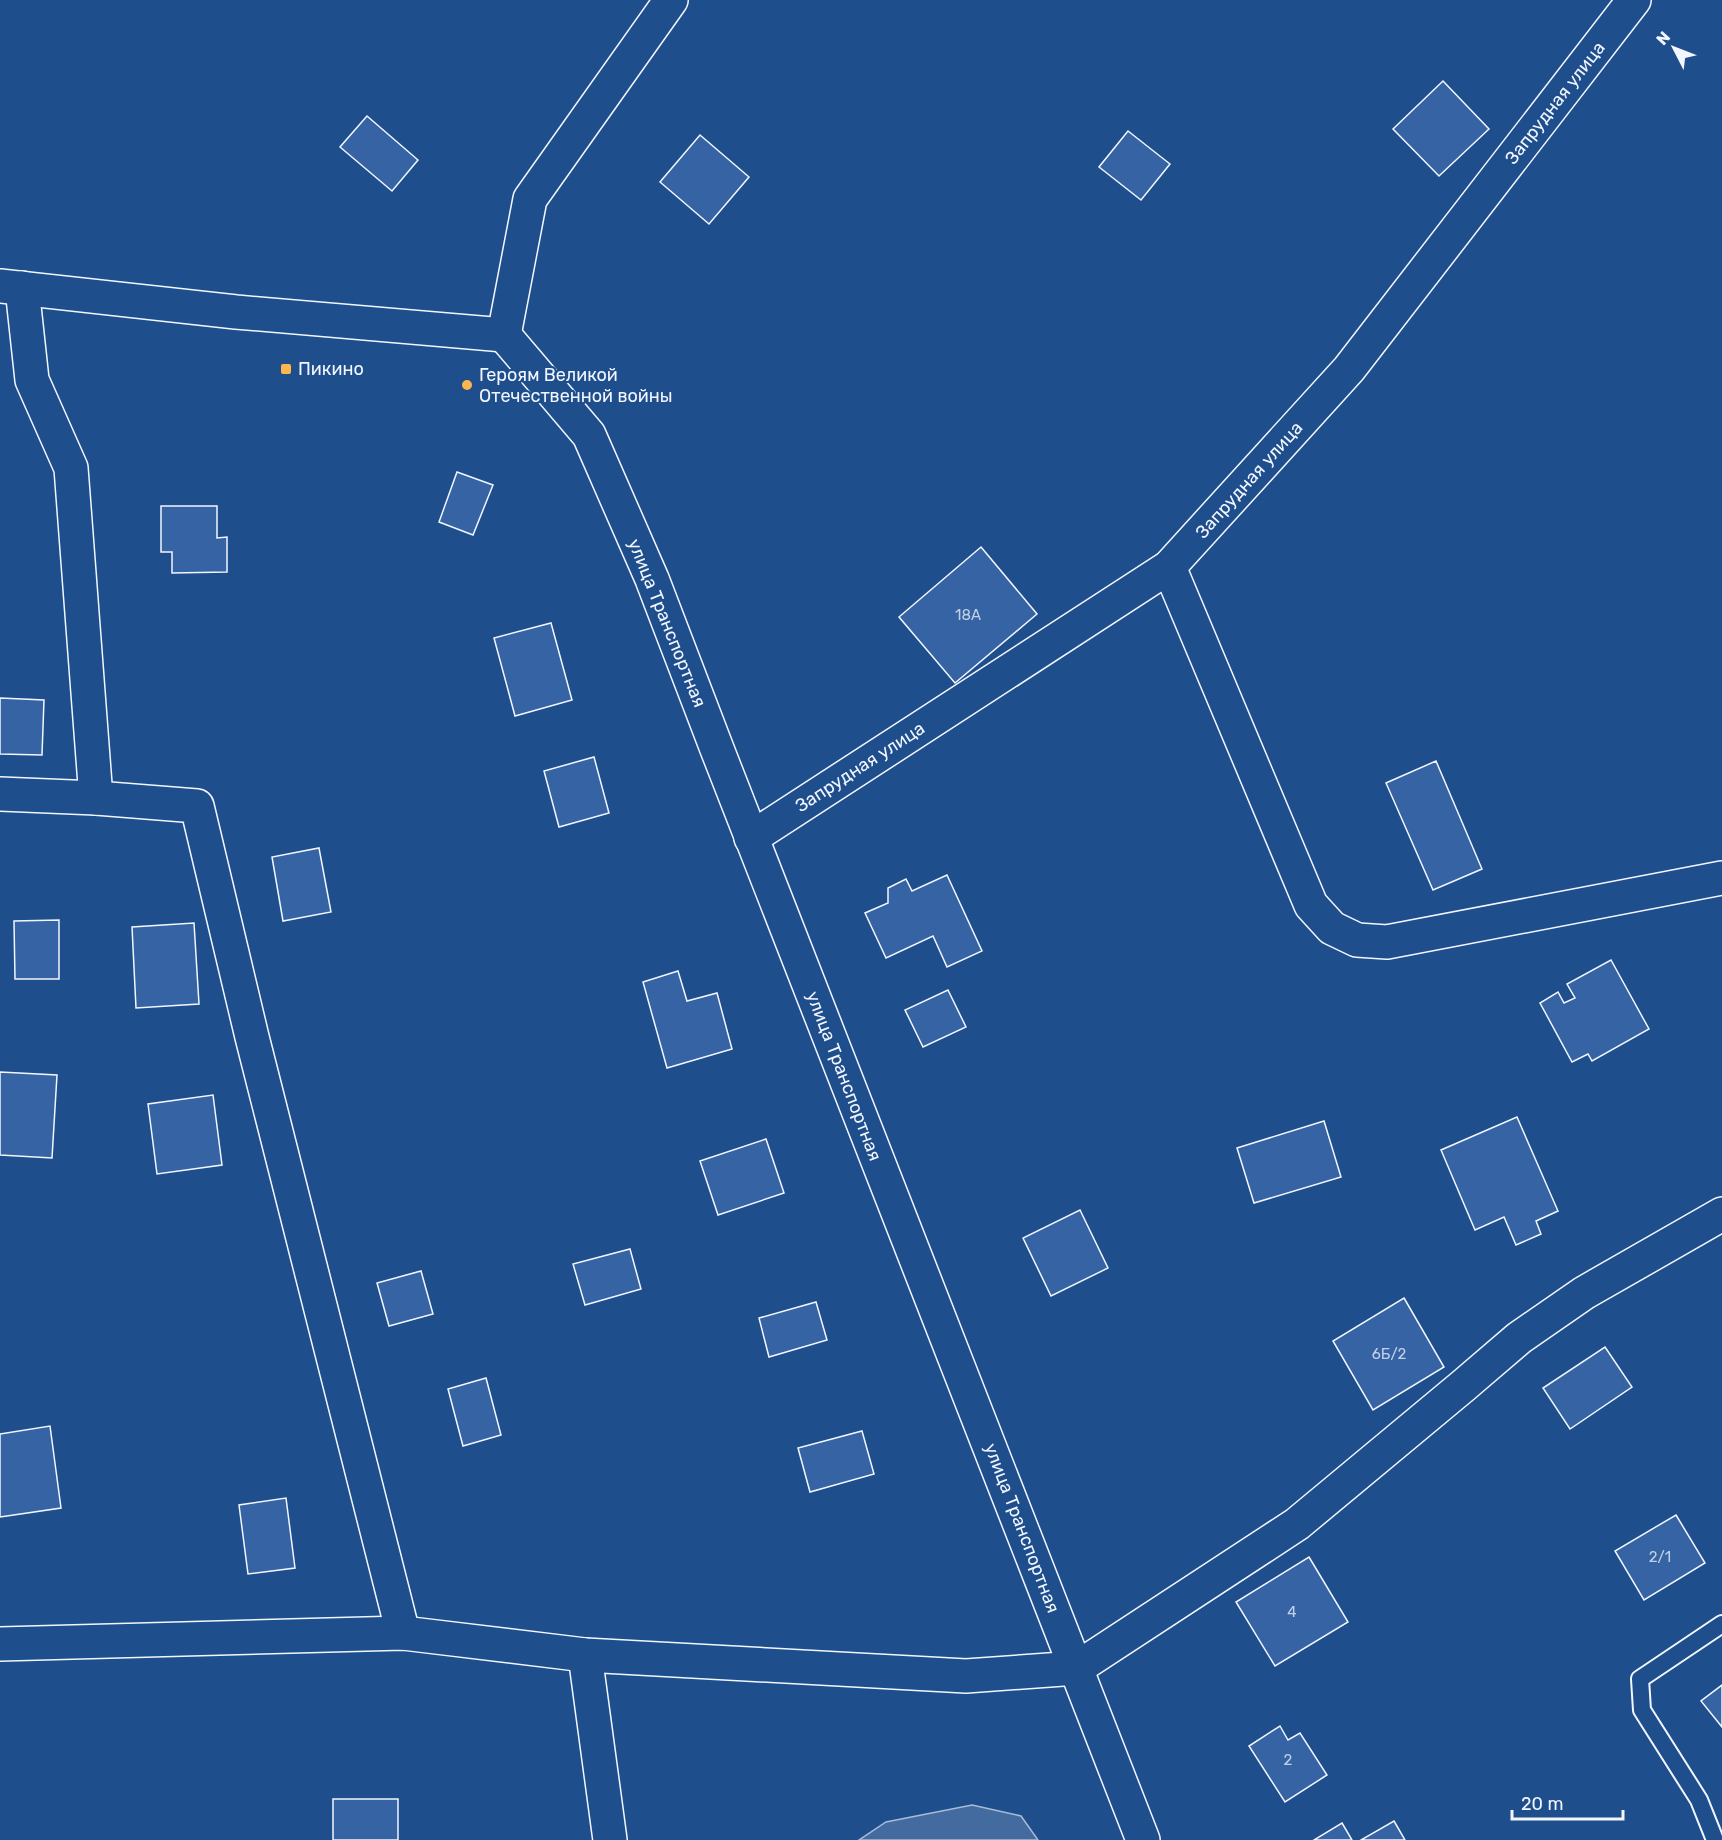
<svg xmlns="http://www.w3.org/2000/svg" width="1722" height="1840" viewBox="0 0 1722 1840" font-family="Rubik,sans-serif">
<rect width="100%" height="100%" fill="#1f4e8c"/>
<path fill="#446ba0" stroke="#a8bbd7" stroke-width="1.5" d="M972,1805L1021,1816L1038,1840H859L886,1822Z"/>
<g fill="#3563a3" stroke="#f2f6ff" stroke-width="1.5">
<path d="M1443,81L1489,129L1439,176L1393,129Z"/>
<path d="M367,116L418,160L392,191L340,147Z"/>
<path d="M1128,131L1170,164L1141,200L1099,167Z"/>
<path d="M700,135L749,177L709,224L660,182Z"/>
<path d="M457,472L493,485L473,535L439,522Z"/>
<path d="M161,506H217V538L227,537V572L172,573V552H161Z"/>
<path d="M981,547L1037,614L955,683L899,617Z"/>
<path d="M551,623L572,700L515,716L494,638Z"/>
<path d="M0,698L44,700L42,755L0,754Z"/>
<path d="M594,757L609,813L559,827L544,771Z"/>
<path d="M1436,761L1482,869L1433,890L1386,783Z"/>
<path d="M319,848L331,912L283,921L272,857Z"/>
<path d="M947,875L982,951L947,967L933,936L886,958L865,913L888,903V888L906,879L912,891Z"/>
<path d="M59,920V979H15L14,921Z"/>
<path d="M194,923L199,1004L136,1008L132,927Z"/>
<path d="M1611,960L1649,1029L1592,1061L1588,1054L1572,1062L1540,1003L1558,992L1564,1003L1575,998L1567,984Z"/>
<path d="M678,971L687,1001L717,993L732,1049L667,1068L643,982Z"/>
<path d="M948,990L966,1027L923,1047L905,1010Z"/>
<path d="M0,1072L57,1075L52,1158L0,1155Z"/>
<path d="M213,1095L222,1165L157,1174L148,1104Z"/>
<path d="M1517,1117L1558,1211L1536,1221L1541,1234L1516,1245L1504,1217L1475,1230L1441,1150Z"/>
<path d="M1324,1121L1341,1177L1254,1203L1237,1148Z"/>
<path d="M766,1139L784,1193L718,1215L700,1161Z"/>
<path d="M1080,1210L1108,1268L1051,1296L1023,1238Z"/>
<path d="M630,1249L641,1289L585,1305L573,1264Z"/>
<path d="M421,1271L433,1314L389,1326L377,1283Z"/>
<path d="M1404,1298L1444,1367L1373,1410L1333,1341Z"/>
<path d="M816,1302L827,1340L769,1357L759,1318Z"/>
<path d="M1605,1347L1632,1387L1570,1429L1543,1388Z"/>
<path d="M486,1378L501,1435L463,1446L448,1389Z"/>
<path d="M50,1426L61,1508L0,1517V1434Z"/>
<path d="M862,1431L874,1474L810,1492L798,1448Z"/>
<path d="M286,1498L295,1568L248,1574L239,1505Z"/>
<path d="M1676,1515L1705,1563L1644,1600L1615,1551Z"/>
<path d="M1309,1557L1348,1622L1275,1666L1236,1602Z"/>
<path d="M1722,1685V1727L1701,1701Z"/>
<path d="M1280,1726L1288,1740L1300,1733L1327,1775L1285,1802L1249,1746Z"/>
<rect x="333" y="1799" width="65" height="41"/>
<path d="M1394,1821L1405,1840H1361Z"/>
<path d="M1342,1823L1352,1840H1314Z"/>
</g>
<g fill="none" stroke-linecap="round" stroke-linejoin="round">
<defs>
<path id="lane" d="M1715,1840L1699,1800L1642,1710L1640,1679L1722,1624"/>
<g id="street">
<path d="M22,288L32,380L71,468L96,798"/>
<path d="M1169,567L1311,905L1332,928L1357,940L1387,942L1722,878"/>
<path d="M0,794L96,798L197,806L252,1037L403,1633"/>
<path d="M751,838L1169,567L1349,369L1634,0"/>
<path d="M0,1644L403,1633L585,1655L966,1676L1077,1668L1297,1524L1463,1386L1519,1338L1584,1293L1722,1214"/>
<path d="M585,1655L610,1840"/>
</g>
<g id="secondary">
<path d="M0,286L236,312L504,335"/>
<path d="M504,335L589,435L652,579L717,749L1143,1840"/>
<path d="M504,335L530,199L671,0"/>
</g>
</defs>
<use href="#lane" stroke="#f2f6ff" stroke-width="20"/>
<use href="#street" stroke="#f2f6ff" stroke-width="36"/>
<use href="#secondary" stroke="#f2f6ff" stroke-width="36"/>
<use href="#lane" stroke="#1f4e8c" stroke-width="16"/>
<use href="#street" stroke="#1f4e8c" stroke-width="33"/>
<use href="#secondary" stroke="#1f4e8c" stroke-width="33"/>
</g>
<g fill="#ffb74d" stroke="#1f4e8c" stroke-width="2">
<rect x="280" y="363" width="12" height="12" rx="3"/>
<circle cx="467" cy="385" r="6"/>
</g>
<g text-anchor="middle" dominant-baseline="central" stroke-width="4.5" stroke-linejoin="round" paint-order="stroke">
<g font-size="15" fill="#c3d1e8">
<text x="968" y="615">18А</text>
<text x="1389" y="1354">6Б/2</text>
<text x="1660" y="1557">2/1</text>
<text x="1292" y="1612">4</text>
<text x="1288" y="1760">2</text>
</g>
<g font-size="18" fill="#f2f6ff" stroke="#1f4e8c">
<text transform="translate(1555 103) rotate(-52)">Запрудная улица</text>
<text transform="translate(1249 480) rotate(-48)">Запрудная улица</text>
<text transform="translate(667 623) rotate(68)">улица Транспортная</text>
<text transform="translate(860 767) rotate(-33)">Запрудная улица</text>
<text transform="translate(844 1076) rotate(69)">улица Транспортная</text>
<text transform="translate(1022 1528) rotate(69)">улица Транспортная</text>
</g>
<g font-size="18" fill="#f2f6ff" stroke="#1f4e8c" text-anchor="start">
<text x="298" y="369">Пикино</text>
<text x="479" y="375">Героям Великой<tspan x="479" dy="21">Отечественной войны</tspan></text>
</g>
</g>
<g transform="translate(1674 48) rotate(312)" stroke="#1f4e8c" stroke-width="4.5" paint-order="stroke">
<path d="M0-4.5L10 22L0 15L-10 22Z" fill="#f2f6ff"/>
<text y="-9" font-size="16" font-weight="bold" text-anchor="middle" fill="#f2f6ff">N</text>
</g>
<path d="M1512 1810v9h111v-9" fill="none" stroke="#f2f6ff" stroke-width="3"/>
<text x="1521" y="1810" font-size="18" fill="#f2f6ff" stroke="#1f4e8c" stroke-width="4.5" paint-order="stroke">20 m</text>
</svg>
